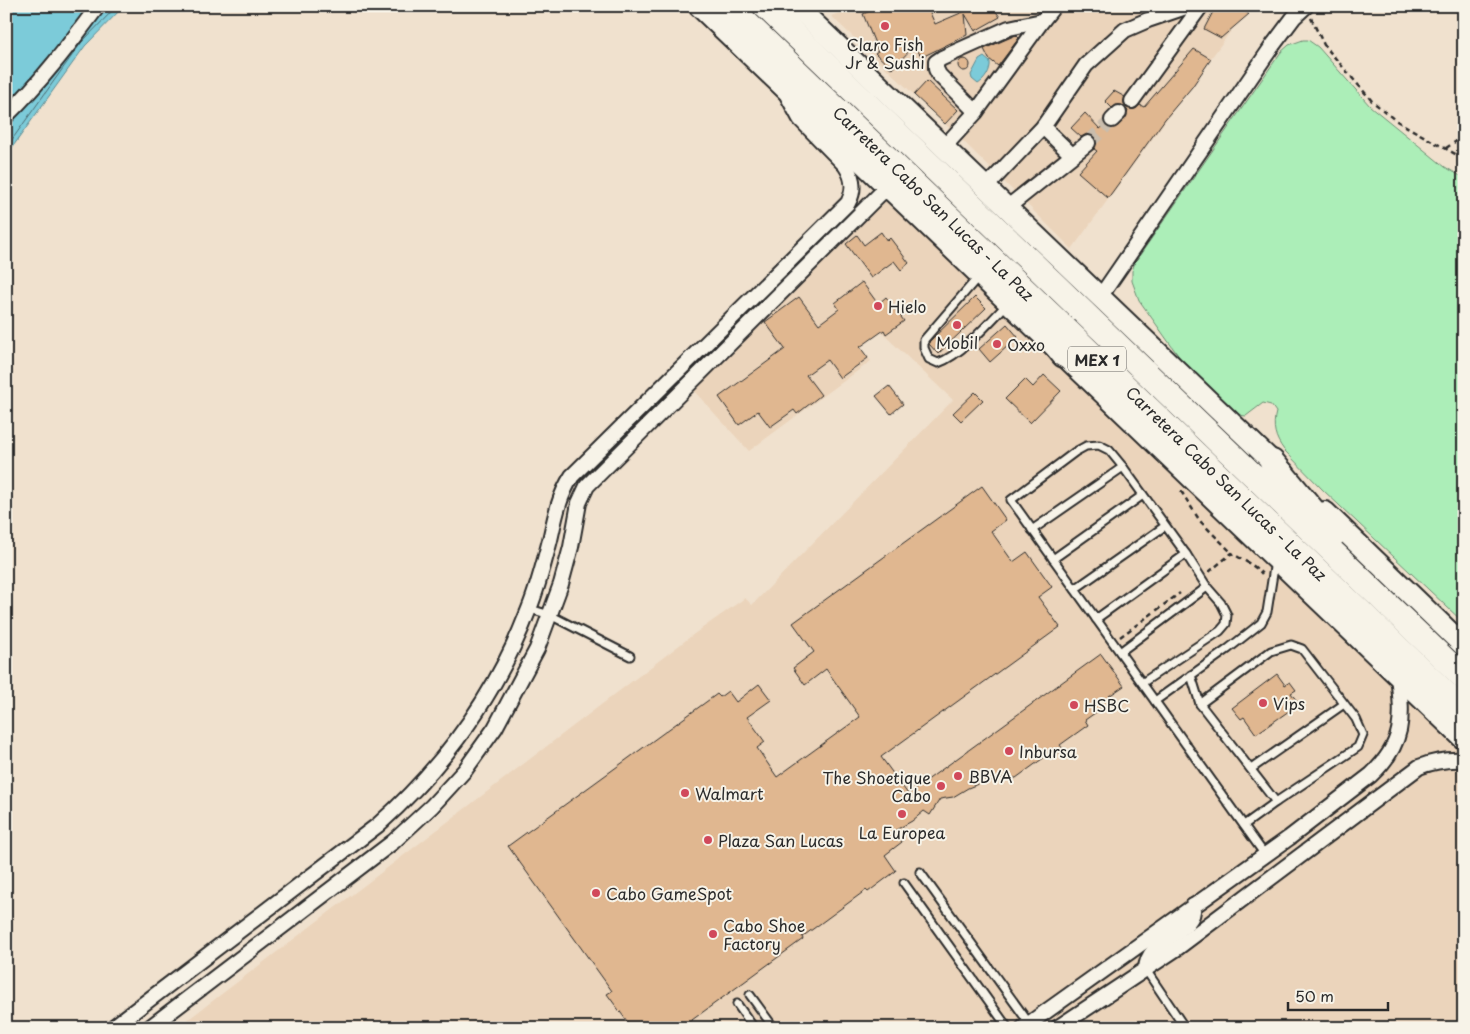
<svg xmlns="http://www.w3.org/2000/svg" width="1470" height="1034" viewBox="0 0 1470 1034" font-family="'Playpen Sans',sans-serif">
<rect width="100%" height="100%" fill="#f0e1ce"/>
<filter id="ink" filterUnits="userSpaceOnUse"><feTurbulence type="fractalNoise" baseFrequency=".02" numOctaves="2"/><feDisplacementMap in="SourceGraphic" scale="10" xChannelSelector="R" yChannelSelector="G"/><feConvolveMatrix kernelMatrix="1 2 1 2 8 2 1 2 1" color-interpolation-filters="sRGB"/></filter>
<g filter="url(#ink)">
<g fill="#ebd4bb">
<path d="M858,6H1249L1072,249L962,140L831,16Z"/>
<path d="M886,200L1028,333L1464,751V1028H177L694,634L745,598L752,605L953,400L881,332L860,347L871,361L749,451L694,391Z"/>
</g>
<path fill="#aceeb8" stroke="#6c8c72" d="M1303,40H1308L1318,47L1370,106L1445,167L1464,178V623L1323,490L1284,450C1275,438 1272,427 1276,412L1271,405L1263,403L1246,416L1238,415L1232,411L1180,358L1139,300L1132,281V271L1135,262L1281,52L1289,45Z"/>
<g fill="#7ccbd9" stroke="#5c8b93">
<path d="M6,6H124L85,46L6,156Z"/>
<path d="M984,57L990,62C991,70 985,80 978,84L972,79L971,75L979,60Z"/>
</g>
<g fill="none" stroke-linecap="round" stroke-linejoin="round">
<path stroke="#4b6b71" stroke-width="1" d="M6,148L81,43L117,6"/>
</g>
<g fill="#e0b790" stroke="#2b2b2b">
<path d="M881,6H927L935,24L977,6H992L1000,17L975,31L965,14L967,35L922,57L914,46L892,69L875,53L878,51L863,14Z"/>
<path d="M1216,6H1235L1249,14L1221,38L1204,29Z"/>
<path d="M1016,35L1019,38L998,66L989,59L984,49Z"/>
<path d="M1194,49L1211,59L1192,87L1165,119L1108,198L1078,172L1097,151L1094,149L1097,142L1095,138L1087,134L1081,137L1071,128L1085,113L1100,129L1105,125L1110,129L1118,126L1125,119L1128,111L1122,105H1116L1112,108L1105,101L1114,91L1125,97L1124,104L1127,108L1135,109L1140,105L1144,107Z"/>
<circle cx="964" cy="65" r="6"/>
<path d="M927,81L958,110L945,124L914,95Z"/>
<path d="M881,232L887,241L890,238L909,263L901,270L894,261L871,278L846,244L857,235L864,245Z"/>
<path d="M862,282L878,304L886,297L904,321L886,334L884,330L860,347L868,358L840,378L827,360L806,375L821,395L797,414L794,410L770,427L758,411L739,425L719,397L785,349L765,322L799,297L819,324L839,309L835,303Z"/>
<path d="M975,297L986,308L938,354L929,344V342Z"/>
<path d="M1007,324L1018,337L990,362L979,349Z"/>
<path d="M1044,375L1061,391L1030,423L1005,399L1025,379L1033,387Z"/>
<path d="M889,386L903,404L891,414L876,396Z"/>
<path d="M975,392L983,400L961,421L953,413Z"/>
<path d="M982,486L1006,520L991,531L1013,562L1027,552L1052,587L1038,597L1060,627L881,757L908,794L1101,654L1124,686L1109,696L1112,701L1085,720L1088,725L1060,745L1063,749L1051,758L1049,754L1016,778H1001L983,782L968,788L953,797L940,799L930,815L924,811L912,821L894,831L902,842L885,855L896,871L868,892L866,890L802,937L803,939L681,1028H632L607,994L612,991L508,846L717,694L720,697L728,691L736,702L759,684L771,700L747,717L765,742L757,748L777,777L860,717L826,669L805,685L793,668L814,652L793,623Z"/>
<path d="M1277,674L1285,685L1290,682L1296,690L1291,693L1299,704L1256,734L1244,717L1241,719L1232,708Z"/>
</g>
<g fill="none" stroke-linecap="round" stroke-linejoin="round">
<path stroke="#c9bdad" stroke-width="14" stroke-dasharray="14 7" stroke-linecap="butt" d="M1088,143L1112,120"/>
<defs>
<g id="service">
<path d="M979,276L924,340V348L929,359L938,363C961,355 989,323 1007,304"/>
<path d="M1032,530L1123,467"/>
<path d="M1053,559L1143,495"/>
<path d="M1075,589L1165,526"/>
<path d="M530,609L550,615L630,656"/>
<path d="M1096,619L1186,554"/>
<path d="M1120,652L1207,587"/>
<path d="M1191,675L1200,704L1276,802L1244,825"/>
<path d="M1142,683L1220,631L1226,624L1227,615L1221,603L1207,587L1186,554L1123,467L1109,450L1099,445L1086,446L1075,452L1011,500L1265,855"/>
<path d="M1155,701L1228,649L1261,623L1267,612L1275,561"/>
<path d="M1200,704L1271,651L1291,645L1302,649L1356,719L1363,735L1358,747L1276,802"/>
<path d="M1251,769L1344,704"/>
<path d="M920,872L1029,1023"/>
<path d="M904,883L1008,1028"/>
<path d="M1146,970L1185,1028"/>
<path d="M750,995L774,1028"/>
<path d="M737,1004L754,1028"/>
</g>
<g id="minor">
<path d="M1132,101L1201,6"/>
<path d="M976,112L939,75L936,69V62L942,58L1009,28L1042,21L1054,6"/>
<path d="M6,116C41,82 69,45 98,6"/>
<path d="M1112,120L1119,113"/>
<path d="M1043,127L1072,155"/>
<path d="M944,147L976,112L1042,21"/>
<path d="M986,187L1043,127L1086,65L1125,30L1148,20L1189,6"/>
<path d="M1008,207L1088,143"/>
<path d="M1100,297L1273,45L1294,17L1306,6"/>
<path d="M1146,970C1146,938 1197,933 1193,906"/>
<path d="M112,1028L378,825C444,766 497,693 529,609C538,587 544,563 550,540C555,517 559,496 572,476L848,203C855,190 854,178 845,165L800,119L788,97"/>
<path d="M149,1028L393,842L432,806L465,770L495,728L537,649L561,584L571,547L579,503L587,486L881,193L888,191L895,194"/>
<path d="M1023,1028L1289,838L1371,775C1405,743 1403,719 1398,676"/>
<path d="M1057,1028L1176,949L1419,767C1434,761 1447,759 1464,760"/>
</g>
<g id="secondary">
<path d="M699,6L1464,739"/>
<path d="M796,6L1284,473"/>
<path d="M1325,512L1464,646"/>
</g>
<g id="trunk">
<path d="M729,6L1464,711"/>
<path d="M765,6L1464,678"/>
<path d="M1027,309L1064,355"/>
<path d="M1272,462L1333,535"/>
</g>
</defs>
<use href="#service" stroke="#2b2b2b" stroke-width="11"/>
<use href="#minor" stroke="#2b2b2b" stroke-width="18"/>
<use href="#secondary" stroke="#2b2b2b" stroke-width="24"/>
<use href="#trunk" stroke="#2b2b2b" stroke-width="28"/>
<g stroke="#2b2b2b" stroke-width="2.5" stroke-dasharray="5 4" stroke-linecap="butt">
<path d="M1311,18L1324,45L1372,101L1395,120L1464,159"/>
<path d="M1446,148L1464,136"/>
<path d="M1181,491L1200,521L1232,553"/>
<path d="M1209,572L1232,553C1242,560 1255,565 1262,574"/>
<path d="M1120,637L1180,593"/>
</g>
<use href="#service" stroke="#f7f3e8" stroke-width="7"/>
<use href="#minor" stroke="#f7f3e8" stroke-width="14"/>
<use href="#secondary" stroke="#f7f3e8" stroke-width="20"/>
<use href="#trunk" stroke="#f7f3e8" stroke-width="24"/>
</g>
</g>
<g fill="#d1495b" stroke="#f7f3e8" stroke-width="2">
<circle cx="885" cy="26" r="5"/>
<circle cx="878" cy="306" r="5"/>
<circle cx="957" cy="325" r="5"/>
<circle cx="997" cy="344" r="5"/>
<circle cx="1263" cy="703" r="5"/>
<circle cx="1074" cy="705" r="5"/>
<circle cx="1009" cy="751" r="5"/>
<circle cx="958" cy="776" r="5"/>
<circle cx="941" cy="786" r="5"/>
<circle cx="685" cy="793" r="5"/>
<circle cx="902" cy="814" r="5"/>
<circle cx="708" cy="840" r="5"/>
<circle cx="596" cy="893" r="5"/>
<circle cx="713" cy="934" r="5"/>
</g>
<g text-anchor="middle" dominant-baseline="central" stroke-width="4" stroke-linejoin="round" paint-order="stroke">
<rect fill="#f7f3e8" stroke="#686764" stroke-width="1" x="1068" y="346.5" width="58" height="25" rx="4"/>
<g font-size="15" font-weight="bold" fill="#2b2b2b">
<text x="1097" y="359">MEX 1</text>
</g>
<g font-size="16" fill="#2b2b2b" stroke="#f7f3e8" text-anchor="start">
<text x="885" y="44" text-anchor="middle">Claro Fish<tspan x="885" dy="18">Jr &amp; Sushi</tspan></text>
<text x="888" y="306">Hielo</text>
<text x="957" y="342" text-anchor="middle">Mobil</text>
<text x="1007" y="344">Oxxo</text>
<text x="1273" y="703">Vips</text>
<text x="1084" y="705">HSBC</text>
<text x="1019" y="751">Inbursa</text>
<text x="968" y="776">BBVA</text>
<text x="931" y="777" text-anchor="end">The Shoetique<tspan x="931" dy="18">Cabo</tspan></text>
<text x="695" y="793">Walmart</text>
<text x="902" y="832" text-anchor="middle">La Europea</text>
<text x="718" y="840">Plaza San Lucas</text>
<text x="606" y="893">Cabo GameSpot</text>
<text x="723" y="925">Cabo Shoe<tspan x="723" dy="18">Factory</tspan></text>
</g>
<g font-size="16" fill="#2b2b2b" stroke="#f7f3e8">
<text transform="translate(934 203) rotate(44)">Carretera Cabo San Lucas - La Paz</text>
<text transform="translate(1227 483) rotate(44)">Carretera Cabo San Lucas - La Paz</text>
</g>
</g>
<rect width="1470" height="1034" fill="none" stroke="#f7f3e8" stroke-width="25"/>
<rect x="12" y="12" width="1445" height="1009" fill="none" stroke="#2b2b2b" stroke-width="2" filter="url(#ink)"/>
<path d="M1288 1002v8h100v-8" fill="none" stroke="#2b2b2b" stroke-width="2.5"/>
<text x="1295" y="1002" font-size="15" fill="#2b2b2b" stroke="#f7f3e8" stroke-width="4" paint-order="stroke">50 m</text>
</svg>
